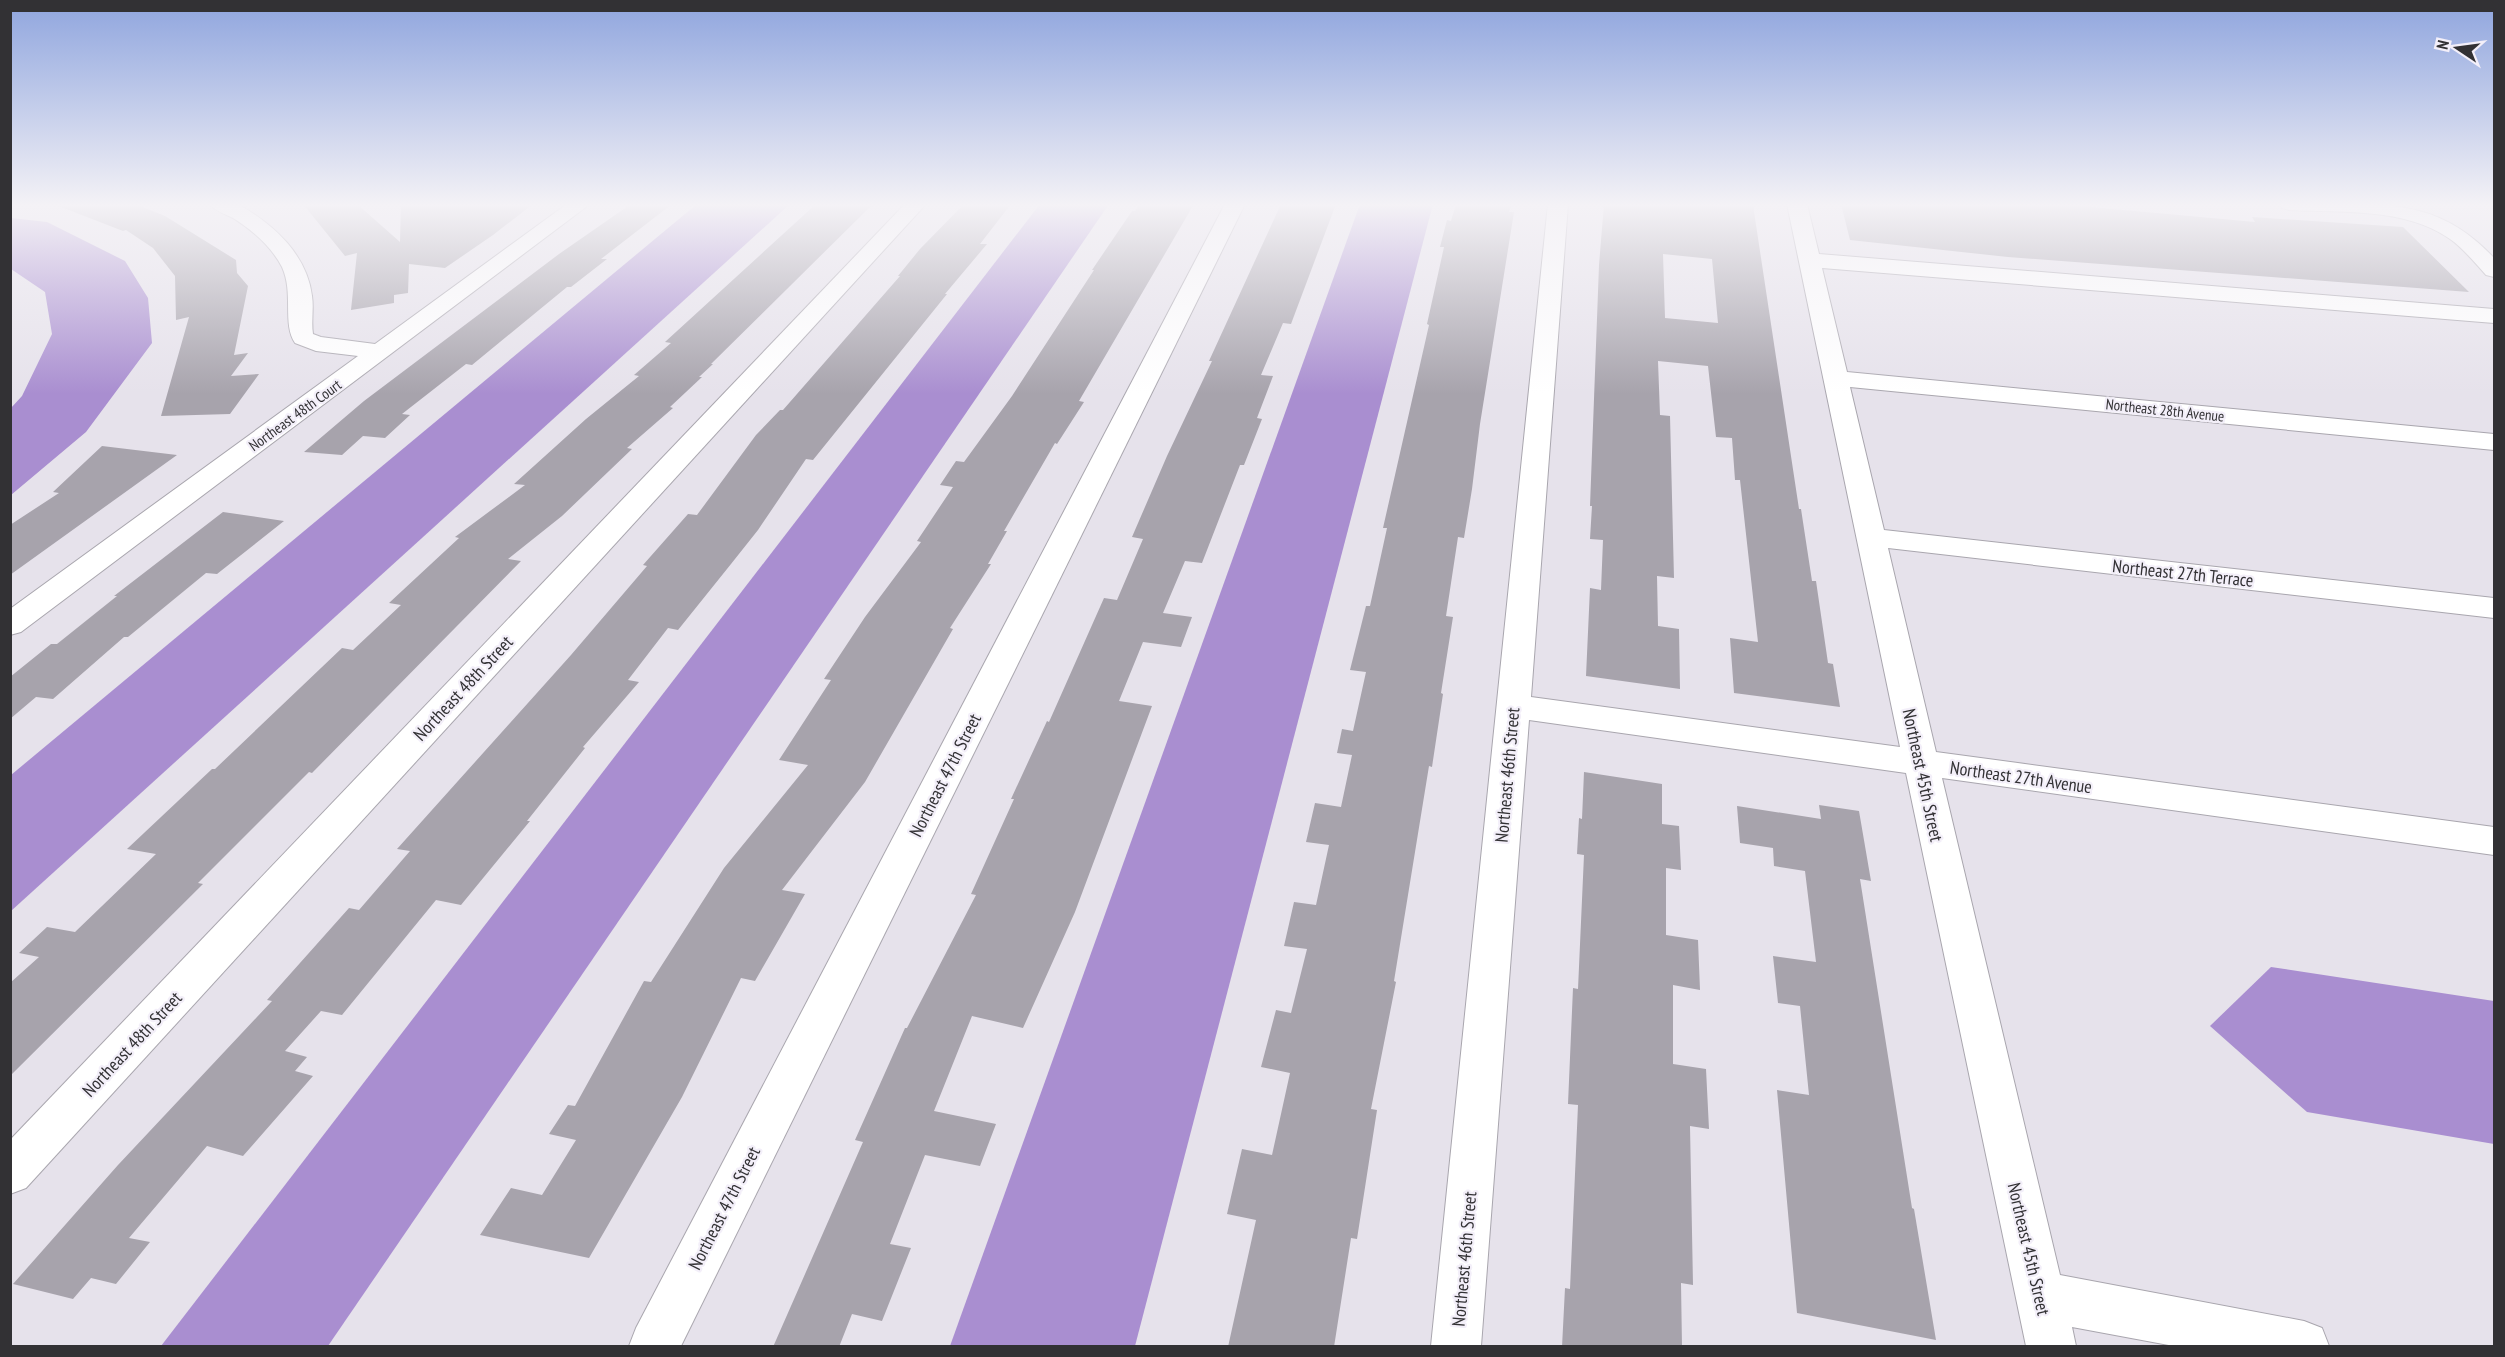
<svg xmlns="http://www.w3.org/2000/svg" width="2505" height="1357" viewBox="0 0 2505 1357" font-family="'PT Sans Narrow',sans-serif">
<rect width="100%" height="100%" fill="#e6e2eb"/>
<g fill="#a98ed0">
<path d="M697,204H790L11,911V775Z"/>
<path d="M1040,204H1109L328,1346H161Z"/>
<path d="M1360,204H1433L1135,1346H950Z"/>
<path d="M11,218L47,222L125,261L148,298L152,343L86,432L11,495V408L22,396L52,334L45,292L11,269Z"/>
<path d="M2271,967L2494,1001V1144L2307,1112L2210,1026Z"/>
</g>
<g fill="#a7a3ac" fill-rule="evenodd">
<path d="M57,204L138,205L165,216L236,260L237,273L248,286L234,355L248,353L231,376L259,374L230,414L161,416L189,317L176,320L175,276L153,248L126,230L123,231L56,205Z"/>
<path d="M303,204H357L400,242L401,204H533L493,235L445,268L409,264L408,293L394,295V303L351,310L357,253L345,256Z"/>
<path d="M631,204H672L601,259H607L571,287H567L472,365L466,364L402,414L410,415L385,438L363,436L342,455L304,452L364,401L559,254Z"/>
<path d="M816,204H873L711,364H713L699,377H702L670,407L673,408L627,448L632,449L562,516L508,559L521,561L312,773L309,772L198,883L203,884L10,1076V983L39,957L19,953L47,927L75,932L156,854L127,849L212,769H215L342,648L353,650L401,605L389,603L459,538L455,537L525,485L514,484L586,419L639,376L634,375L671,343L665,342Z"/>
<path d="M964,204H1011L980,244H987L945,294H947L813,460L806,459L758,530L731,564L678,630L668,628L628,680L639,682L583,747L585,748L527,821H530L461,905L436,900L342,1015L321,1011L285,1051L307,1057L295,1071L313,1076L243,1156L207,1146L129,1238L150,1242L116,1284L91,1278L73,1299L13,1284L118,1165L272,1001L267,1000L349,908L359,910L410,851L397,849L571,655L647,566L643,565L688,514L697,515L756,435L780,410H783L900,276H898L920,249Z"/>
<path d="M1139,204H1194L1079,401L1084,402L1057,444L1055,443L1004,531H1007L988,564H991L950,628L953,629L865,782L782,890L805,894L755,981L741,978L682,1097L589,1258L480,1235L511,1188L542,1195L576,1140L549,1134L568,1105L575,1106L644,981L651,982L724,868L808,765L779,760L831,680L824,679L865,617L921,542L917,541L953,487L940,485L956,461L964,462L1012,396L1094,270H1092L1132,211H1135Z"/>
<path d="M1281,204H1336L1291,324L1283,323L1261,375L1273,376L1257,418L1262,419L1244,465H1240L1202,563L1185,561L1163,613L1192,617L1181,647L1143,642L1119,701L1152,706L1075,912L1023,1028L972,1016L934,1111L996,1124L980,1166L925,1155L890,1244L911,1248L882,1321L852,1314L839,1347H773L863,1142L855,1140L905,1028H907L976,895L971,894L1014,799H1011L1047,721L1049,722L1104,598L1117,600L1143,539L1132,537L1167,456L1212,361H1209Z"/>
<path d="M1456,204H1512L1509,212H1514L1480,424L1472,489L1464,538L1458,537L1446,616L1453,617L1441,693L1443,694L1432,767L1429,766L1394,981L1396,982L1371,1109L1377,1110L1357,1239L1351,1238L1334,1347H1228L1256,1220L1227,1214L1242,1149L1272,1155L1290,1073L1261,1067L1276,1010L1291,1013L1307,949L1284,946L1294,902L1316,905L1329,845L1306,842L1315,803L1341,807L1352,755L1337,753L1342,729L1353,731L1366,672L1350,670L1366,606H1370L1387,528H1383L1429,325L1427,324L1444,247H1440L1447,220L1451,221Z"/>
<path d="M1604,204L1753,205L1799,509H1801L1812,581H1816L1828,663L1833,664L1840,707L1734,693L1730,638L1758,642L1740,480H1735L1732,438L1716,437L1708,366L1658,361L1660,415L1670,416L1674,578L1657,576L1658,626L1679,629L1680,689L1586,676L1590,588L1601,590L1603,540L1590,539L1592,506H1590L1599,265ZM1663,254L1712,259L1718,323L1665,318Z"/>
<path d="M1841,204H2058L2255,222L2252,217L2403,227L2469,292L2008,257L1850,240Z"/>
<path d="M102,446L177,455L10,575V525L59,493L53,492Z"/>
<path d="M223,512L284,521L217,574L206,573L128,637H124L53,699L36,697L10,719V677L51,644H57L117,596H114Z"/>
<path d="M1584,772L1662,784V824L1679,826L1681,870L1666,868V935L1698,940L1700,990L1673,985V1064L1706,1069L1709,1129L1690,1126L1693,1285L1681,1283L1682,1347H1562L1565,1288L1570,1289L1578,1105L1568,1104L1573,988L1578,989L1584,855L1577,854L1579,818L1582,819Z"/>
<path d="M1819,805L1859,811L1871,881L1860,879L1912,1208L1914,1209L1936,1340L1797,1313L1777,1090L1809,1095L1800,1006L1778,1003L1773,956L1816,962L1805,871L1774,866L1773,848L1740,843L1737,806L1821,819Z"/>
</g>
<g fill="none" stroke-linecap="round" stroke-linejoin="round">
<defs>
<g id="minor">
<path d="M210,204H236L241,206C274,225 307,255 312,296C314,309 311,321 313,334L321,337L375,344L567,204H590L21,632L10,635V609L358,356L316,351L295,343C282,324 294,293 282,267C271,246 252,230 233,218C225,214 215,211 210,204Z"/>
<path d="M905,204H926L26,1188L10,1194V1140Z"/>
<path d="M1225,204H1245L681,1346H629L636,1328Z"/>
<path d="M1548,204H1568L1531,697L1900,747L1787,204H1807L1819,254L2494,309V323L1822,268L1847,372L2494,434V450L1850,387L1884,530L2494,598V618L1888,548L1936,752L2494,827V855L1942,778L2060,1275L2304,1321L2322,1328L2329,1346H2174L2072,1327L2076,1346H2026L1906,773L1529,720L1481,1346H1431Z"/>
<path d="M2279,204C2298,202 2319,204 2339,204C2405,204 2447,208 2494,258V277L2486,275C2475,263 2464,249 2450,239C2405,207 2341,213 2289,210L2282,208Z"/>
</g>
</defs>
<use href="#minor" stroke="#a9a6ae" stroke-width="2"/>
<use href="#minor" fill="#fff" fill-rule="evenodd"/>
</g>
<linearGradient id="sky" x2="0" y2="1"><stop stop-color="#8fa5de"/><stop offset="0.52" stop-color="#f4f2f6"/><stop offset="1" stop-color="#f4f2f6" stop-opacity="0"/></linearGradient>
<rect width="2505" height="394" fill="url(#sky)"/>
<g text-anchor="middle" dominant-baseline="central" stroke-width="4.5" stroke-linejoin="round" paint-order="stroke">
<g font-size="15" fill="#323134" stroke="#f3eff9">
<text transform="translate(2165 410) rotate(6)">Northeast 28th Avenue</text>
<text transform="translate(295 415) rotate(-36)">Northeast 48th Court</text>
</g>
<g font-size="18" fill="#323134" stroke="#f3eff9">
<text transform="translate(2183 573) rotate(6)">Northeast 27th Terrace</text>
<text transform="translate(463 688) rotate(-47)">Northeast 48th Street</text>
<text transform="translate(945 775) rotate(-63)">Northeast 47th Street</text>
<text transform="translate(1507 775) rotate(-85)">Northeast 46th Street</text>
<text transform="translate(1923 775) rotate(78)">Northeast 45th Street</text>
<text transform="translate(2021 777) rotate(8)">Northeast 27th Avenue</text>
<text transform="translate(132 1044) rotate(-47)">Northeast 48th Street</text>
<text transform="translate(724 1208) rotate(-63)">Northeast 47th Street</text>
<text transform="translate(2029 1249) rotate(77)">Northeast 45th Street</text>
<text transform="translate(1464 1259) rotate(-85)">Northeast 46th Street</text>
</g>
</g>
<rect width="2505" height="1357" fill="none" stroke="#323134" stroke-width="24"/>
<g transform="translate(2457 48) rotate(283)" stroke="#f3eff9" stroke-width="4.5" paint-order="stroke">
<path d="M0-4.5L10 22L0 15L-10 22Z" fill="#323134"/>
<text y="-9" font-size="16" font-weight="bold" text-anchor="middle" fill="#323134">N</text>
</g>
</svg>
